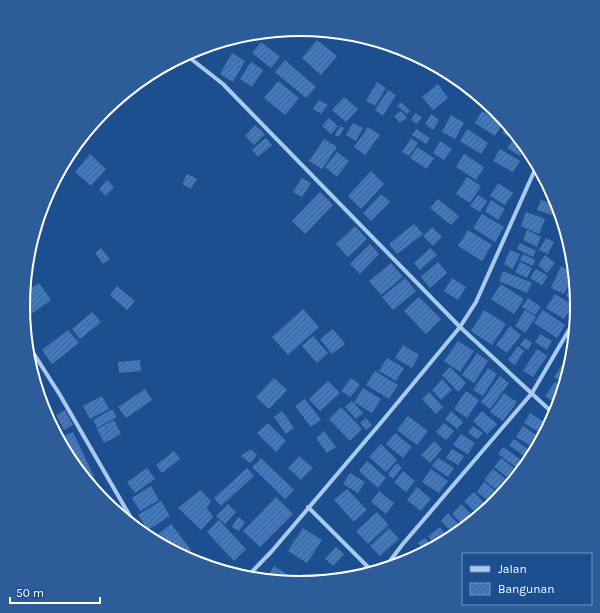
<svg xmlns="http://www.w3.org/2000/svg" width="600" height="613" viewBox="0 0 600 613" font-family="Karla,sans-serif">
<defs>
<pattern id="building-hatch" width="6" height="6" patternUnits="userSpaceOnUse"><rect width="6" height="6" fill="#4478b7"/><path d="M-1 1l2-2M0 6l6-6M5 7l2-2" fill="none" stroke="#486282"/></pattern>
</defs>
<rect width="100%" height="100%" fill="#1b4f8f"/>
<g fill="url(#building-hatch)">
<path d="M317,40L337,56L321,75L302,58Z"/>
<path d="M261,42L280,57L271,68L252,53Z"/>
<path d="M232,53L245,61L233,82L220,74Z"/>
<path d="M285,60L316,87L306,98L275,72Z"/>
<path d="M251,62L263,70L252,87L240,79Z"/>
<path d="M443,70L460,81L457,86L440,76Z"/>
<path d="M278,81L299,98L285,115L264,98Z"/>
<path d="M377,82L386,88L375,106L366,101Z"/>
<path d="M438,84L448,98L433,110L422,97Z"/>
<path d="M468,88L477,95L473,100L464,94Z"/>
<path d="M388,90L396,95L383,116L375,110Z"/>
<path d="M478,96L485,102L482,107L474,102Z"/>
<path d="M344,97L358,109L346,122L332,110Z"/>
<path d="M319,100L328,105L321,114L313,109Z"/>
<path d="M401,102L410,111L407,114L397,106Z"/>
<path d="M487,104L499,114L497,117L484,109Z"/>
<path d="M401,111L407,118L400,123L394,116Z"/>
<path d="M482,111L502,124L495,136L475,123Z"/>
<path d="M415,113L422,117L417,124L411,120Z"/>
<path d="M431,114L439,120L433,130L425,124Z"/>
<path d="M451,115L464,123L455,139L442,132Z"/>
<path d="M329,118L338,126L331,134L322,126Z"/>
<path d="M353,123L363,128L356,141L346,135Z"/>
<path d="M255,125L265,134L254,145L245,136Z"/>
<path d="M508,125L513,131L509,137L502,133Z"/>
<path d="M340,126L344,128L339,137L335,135Z"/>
<path d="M368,127L380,135L365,155L354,147Z"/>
<path d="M416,129L430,138L426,144L412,135Z"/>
<path d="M467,129L488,143L481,154L460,141Z"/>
<path d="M266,138L272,145L258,157L252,150Z"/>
<path d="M411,138L418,143L409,156L402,152Z"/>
<path d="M324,139L337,147L322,169L309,161Z"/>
<path d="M440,141L452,149L444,160L433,153Z"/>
<path d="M512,141L524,149L520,156L507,148Z"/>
<path d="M417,147L434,158L427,169L410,158Z"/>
<path d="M500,149L520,161L513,172L493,161Z"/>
<path d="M337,152L349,161L337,177L325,167Z"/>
<path d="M90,154L106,169L91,186L75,172Z"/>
<path d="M464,154L484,167L476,180L456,167Z"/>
<path d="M371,171L384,184L361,209L348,196Z"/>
<path d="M187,174L197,179L191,189L182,184Z"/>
<path d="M467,177L481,186L470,203L456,194Z"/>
<path d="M302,178L311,183L302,197L293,192Z"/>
<path d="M107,180L114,187L106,196L99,189Z"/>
<path d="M546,182L553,195L554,197L541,190Z"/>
<path d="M498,183L513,193L505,205L490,196Z"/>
<path d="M320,192L333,205L305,234L292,221Z"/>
<path d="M381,194L390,202L371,221L363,213Z"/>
<path d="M478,195L487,201L480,212L470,206Z"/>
<path d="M438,199L459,216L451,225L430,208Z"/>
<path d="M491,200L505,209L498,220L485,211Z"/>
<path d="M541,200L558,206L555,216L537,210Z"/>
<path d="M526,212L545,219L539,234L521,226Z"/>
<path d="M482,214L504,227L495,242L473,228Z"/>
<path d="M414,224L423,234L397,254L389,244Z"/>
<path d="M37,225L43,230L37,240L33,238Z"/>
<path d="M355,226L367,239L348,257L336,244Z"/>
<path d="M432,227L442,237L433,246L423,236Z"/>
<path d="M468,230L492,245L482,261L458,246Z"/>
<path d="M527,230L541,237L537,247L523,240Z"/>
<path d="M546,238L554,242L548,254L539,250Z"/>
<path d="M567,238L568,239L572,252L562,247Z"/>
<path d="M520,243L536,251L533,257L517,249Z"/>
<path d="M370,244L379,254L360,274L350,264Z"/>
<path d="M101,248L110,259L103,264L95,253Z"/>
<path d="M430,248L437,255L420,270L414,263Z"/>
<path d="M510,250L520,254L513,269L504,264Z"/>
<path d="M523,254L535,260L533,266L520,260Z"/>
<path d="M545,255L555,263L547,273L538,265Z"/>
<path d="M438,262L447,273L430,288L421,277Z"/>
<path d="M520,262L532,268L527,278L515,272Z"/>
<path d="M391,263L403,277L381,295L369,281Z"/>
<path d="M561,266L574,273L564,294L551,288Z"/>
<path d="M536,269L548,276L542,285L530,278Z"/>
<path d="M503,271L532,283L527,293L499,281Z"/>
<path d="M405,278L416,291L393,310L382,297Z"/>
<path d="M452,278L466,287L458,300L444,291Z"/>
<path d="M574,279V280L576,301L566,296Z"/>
<path d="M39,283L51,300L24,319V293Z"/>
<path d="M501,284L524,299L514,314L491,299Z"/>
<path d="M117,286L135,301L127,310L110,295Z"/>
<path d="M555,294L573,305L564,319L546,308Z"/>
<path d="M419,297L441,319L426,334L404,311Z"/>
<path d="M528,298L541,307L535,315L522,307Z"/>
<path d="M303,309L319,327L288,355L272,337Z"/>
<path d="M484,310L506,324L492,345L471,331Z"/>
<path d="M525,310L536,317L525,333L515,326Z"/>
<path d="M543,310L565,325L557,338L534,323Z"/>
<path d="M92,312L101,322L80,339L72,329Z"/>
<path d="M510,326L521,335L507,353L496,345Z"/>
<path d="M333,329L345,344L332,354L320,339Z"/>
<path d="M68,330L79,343L52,364L42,350Z"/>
<path d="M540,334L552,341L547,350L535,342Z"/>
<path d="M313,336L328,353L317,363L302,346Z"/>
<path d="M525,338L532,343L528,350L520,345Z"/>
<path d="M458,341L474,351L460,372L444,361Z"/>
<path d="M403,345L419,355L412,368L395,358Z"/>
<path d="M518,346L524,351L515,365L508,360Z"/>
<path d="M537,349L547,356L533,377L523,371Z"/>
<path d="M477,353L488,361L474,383L462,375Z"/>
<path d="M387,358L404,368L396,381L379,371Z"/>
<path d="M140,360L141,371L119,373L118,362Z"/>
<path d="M562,365L569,369L565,384L554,377Z"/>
<path d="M450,367L466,383L458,392L442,375Z"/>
<path d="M488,368L497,374L483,396L473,390Z"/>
<path d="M375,371L398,385L389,399L366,385Z"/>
<path d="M500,376L509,383L490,409L481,402Z"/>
<path d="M274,378L287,390L269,409L256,397Z"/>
<path d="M351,378L360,385L350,397L341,391Z"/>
<path d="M442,379L452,390L441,400L432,390Z"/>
<path d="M328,381L340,393L320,411L309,399Z"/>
<path d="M555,382L563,388L557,404L545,396Z"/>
<path d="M363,388L381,399L372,413L354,402Z"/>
<path d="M145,389L152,400L126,418L118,407Z"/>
<path d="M466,391L479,400L467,418L454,409Z"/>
<path d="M429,392L443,407L436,414L422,399Z"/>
<path d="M504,393L517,402L503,421L490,412Z"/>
<path d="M102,396L109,409L90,419L83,406Z"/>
<path d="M305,399L321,420L311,427L295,406Z"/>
<path d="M352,401L363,413L356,419L345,407Z"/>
<path d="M341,407L362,429L350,441L329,419Z"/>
<path d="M112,409L117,417L97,428L93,420Z"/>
<path d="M65,410L73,425L64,430L56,415Z"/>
<path d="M282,411L294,428L286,434L274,417Z"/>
<path d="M451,411L463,422L457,429L445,419Z"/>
<path d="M482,411L497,424L487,434L473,421Z"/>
<path d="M530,413L549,425L544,435L524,423Z"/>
<path d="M53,414L63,432L56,436L47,418Z"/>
<path d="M408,416L428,431L417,445L397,430Z"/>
<path d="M366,418L372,425L366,430L360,423Z"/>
<path d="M114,420L121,434L104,443L97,429Z"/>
<path d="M268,423L286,441L276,452L257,433Z"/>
<path d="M444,423L454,431L446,440L436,432Z"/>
<path d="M473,426L483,433L477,439L468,432Z"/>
<path d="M523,426L542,439L536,449L516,437Z"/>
<path d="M324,431L336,447L327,453L316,438Z"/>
<path d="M73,432L96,481L89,484L70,460L58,439Z"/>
<path d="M395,433L412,447L403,458L386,444Z"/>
<path d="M461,434L475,443L468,454L453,445Z"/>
<path d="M514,439L533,453L528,459L509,445Z"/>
<path d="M434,441L442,449L430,463L421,455Z"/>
<path d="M381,444L397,460L386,472L369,457Z"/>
<path d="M503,447L521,460L516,467L498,454Z"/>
<path d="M251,449L257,455L250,463L241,456Z"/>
<path d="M452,449L464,456L458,465L446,458Z"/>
<path d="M174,451L180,459L162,473L156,465Z"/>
<path d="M299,456L313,468L301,480L288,468Z"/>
<path d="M261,458L294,490L285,499L252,467Z"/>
<path d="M438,458L454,468L448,477L432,466Z"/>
<path d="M501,458L514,468L507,477L494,467Z"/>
<path d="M367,461L386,478L378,488L359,471Z"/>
<path d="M524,462L527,464L514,481L512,480Z"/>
<path d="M397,463L402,468L393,479L388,474Z"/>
<path d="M147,468L155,479L135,493L127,482Z"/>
<path d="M247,468L254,476L221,506L214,498Z"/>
<path d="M431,469L448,481L439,493L422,482Z"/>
<path d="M493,469L507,480L498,491L484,480Z"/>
<path d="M403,471L415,481L406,492L394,482Z"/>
<path d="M350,473L365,482L358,493L343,484Z"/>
<path d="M484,482L498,493L491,503L477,492Z"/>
<path d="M151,486L159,500L140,511L132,498Z"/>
<path d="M417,487L431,499L421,511L407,500Z"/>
<path d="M347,489L367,510L354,522L334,500Z"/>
<path d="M200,490L211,501L207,508L213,517L201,530L178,508Z"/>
<path d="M379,491L394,503L386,514L371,502Z"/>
<path d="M474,492L486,505L477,514L464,501Z"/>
<path d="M276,497L293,514L260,547L243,531Z"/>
<path d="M114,500L124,516L122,517L107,504Z"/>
<path d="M161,501L170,516L148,530L138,515Z"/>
<path d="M228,504L236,512L225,524L216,516Z"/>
<path d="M461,504L476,519L465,527L452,514Z"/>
<path d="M377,512L389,525L368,544L356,531Z"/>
<path d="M448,513L463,529L455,536L441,521Z"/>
<path d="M238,517L245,522L239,531L232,527Z"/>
<path d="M219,520L246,549L234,561L207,532Z"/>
<path d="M171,524L191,550L183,556L165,547L156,536Z"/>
<path d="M440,527L449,540L436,546L428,536Z"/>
<path d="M303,528L322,540L307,563L288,551Z"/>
<path d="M389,528L399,539L380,556L370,546Z"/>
<path d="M425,538L432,547L425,552L418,543Z"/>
<path d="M336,547L344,554L333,566L325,559Z"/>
<path d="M274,566L293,578L290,583L271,581L267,578Z"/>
<path d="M355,569L364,575L348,579Z"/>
<path d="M308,574L316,582L299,583Z"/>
</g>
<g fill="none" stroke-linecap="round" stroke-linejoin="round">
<g stroke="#a9c9ee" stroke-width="4">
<path d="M186,55L223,84L460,327L555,415"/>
<path d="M69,154L112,104"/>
<path d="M27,343L60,395L138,530"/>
<path d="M308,507L373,572"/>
<path d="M384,569L402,545L532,393L576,318"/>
<path d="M246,578L272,551L384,419L460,327L476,302L537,165"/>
</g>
</g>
<path d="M0 0H600V613H0ZM30 306a270 270 0 1 1 540 0a270 270 0 1 1-540 0Z" fill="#2d5d98" fill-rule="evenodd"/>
<path fill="none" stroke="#fff" stroke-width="2" d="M30 306a270 270 0 1 1 540 0a270 270 0 1 1-540 0Z"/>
<rect x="462" y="553" width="130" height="52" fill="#1b4f8f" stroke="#7695bc"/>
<rect x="470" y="566" width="20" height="6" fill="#a9c9ee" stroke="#7695bc"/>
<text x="498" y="573" font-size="12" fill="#ffffff">Jalan</text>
<rect x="470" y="583" width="20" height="12" fill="url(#building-hatch)" stroke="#7695bc"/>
<text x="498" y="593" font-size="12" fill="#ffffff">Bangunan</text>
<path d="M10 597v6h90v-6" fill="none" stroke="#ffffff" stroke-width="2"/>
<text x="16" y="597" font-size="12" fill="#ffffff" stroke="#1b4f8f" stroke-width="3" paint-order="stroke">50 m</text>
</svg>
